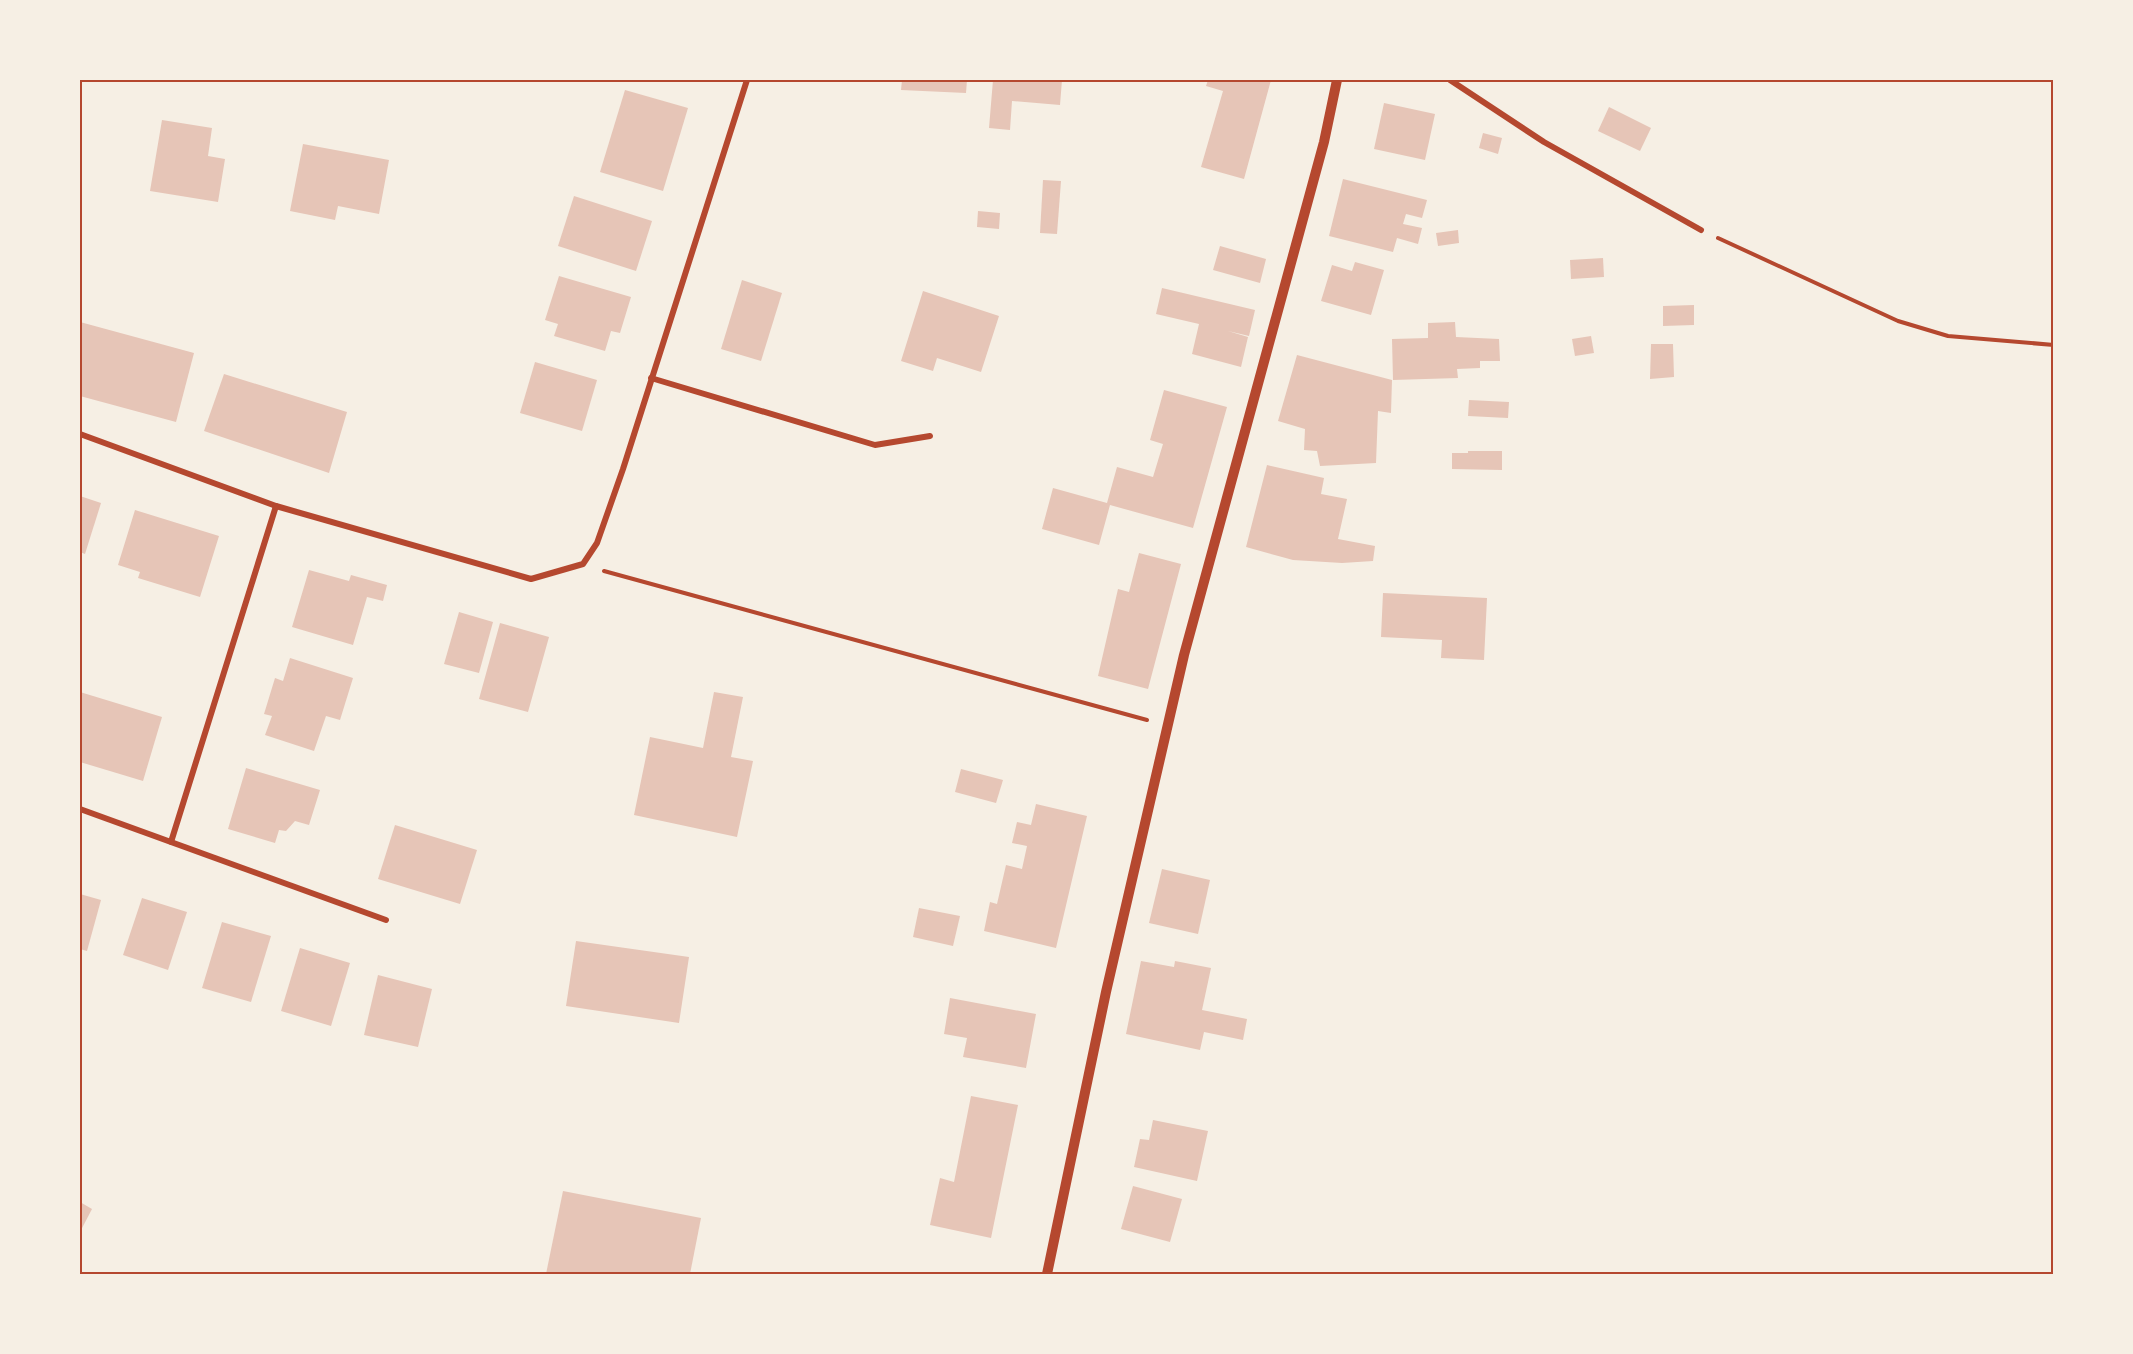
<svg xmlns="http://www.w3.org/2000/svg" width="2133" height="1354" viewBox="0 0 2133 1354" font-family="Karla,sans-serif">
<rect width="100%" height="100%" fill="#f6efe4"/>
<g fill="#e6c5b7">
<path d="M902,80H967L966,93L901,90Z"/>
<path d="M993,80H1062L1060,105L1012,101L1010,130L989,128Z"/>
<path d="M1208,80H1271L1244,179L1201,167L1223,91L1206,86Z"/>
<path d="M625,90L688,108L663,191L600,172Z"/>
<path d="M1384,103L1435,114L1425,160L1374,149Z"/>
<path d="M1609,107L1651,128L1640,151L1598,131Z"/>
<path d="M162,120L212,128L208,156L225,159L218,202L150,191Z"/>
<path d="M1483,133L1502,138L1498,154L1479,148Z"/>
<path d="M303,144L389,160L379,214L338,206L335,220L290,211Z"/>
<path d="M1343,179L1427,200L1422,218L1406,214L1403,224L1422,228L1418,244L1397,238L1393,252L1329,236Z"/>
<path d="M1043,180L1061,181L1057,234L1040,233Z"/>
<path d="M574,196L652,221L636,271L558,246Z"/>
<path d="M978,211L1000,213L999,229L977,227Z"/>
<path d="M1458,230L1459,243L1438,246L1436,233Z"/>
<path d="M1220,246L1266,259L1260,283L1213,270Z"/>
<path d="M1603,258L1604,277L1571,279L1570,260Z"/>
<path d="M1355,262L1384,270L1371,315L1321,301L1332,265L1352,271Z"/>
<path d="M559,276L631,297L620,333L611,331L605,351L554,336L558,324L545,320Z"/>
<path d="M742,280L782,293L761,361L721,349Z"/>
<path d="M1162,288L1255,310L1249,336L1228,331L1248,337L1241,367L1192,354L1199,324L1156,314Z"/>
<path d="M923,291L999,316L981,372L937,358L933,371L901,361Z"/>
<path d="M1694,305V325L1663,326V306Z"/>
<path d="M80,322L194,353L176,422L80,396Z"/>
<path d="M1455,322L1456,337L1499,339L1500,361H1480V368L1457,369L1458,378L1393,380L1392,339L1428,338V323Z"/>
<path d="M1591,336L1594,353L1575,356L1572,339Z"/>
<path d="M1651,344H1673L1674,377L1650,379Z"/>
<path d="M1297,355L1392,380L1391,413L1378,411L1376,463L1320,466L1317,451L1304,450L1305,429L1278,421Z"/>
<path d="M535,362L597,380L582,431L520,413Z"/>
<path d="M224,374L347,412L329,473L204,431Z"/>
<path d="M1164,390L1227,407L1193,528L1110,505L1099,545L1042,529L1053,488L1107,503L1117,467L1153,477L1163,444L1150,440Z"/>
<path d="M1469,400L1509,402L1508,418L1468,416Z"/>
<path d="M1468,451H1502V470L1452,469V453H1468Z"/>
<path d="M1267,465L1324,478L1321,494L1347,499L1338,539L1375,546L1373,561L1342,563L1293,560L1246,547Z"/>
<path d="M80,496L101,503L85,554L80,552Z"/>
<path d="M135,510L219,536L200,597L138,578L140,572L118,565Z"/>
<path d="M1139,553L1181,564L1148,689L1098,676L1118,589L1129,592Z"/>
<path d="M309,570L349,581L351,575L387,585L383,601L367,597L353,645L292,627Z"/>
<path d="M1383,593L1487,598L1484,660L1441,658L1442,640L1381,637Z"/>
<path d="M459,612L493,622L479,673L444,664Z"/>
<path d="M500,623L549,637L528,712L479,699Z"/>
<path d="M290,658L353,678L340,720L326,716L314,751L265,735L272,716L264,714L275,678L283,681Z"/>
<path d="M80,692L162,717L143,781L80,762Z"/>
<path d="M714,692L743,697L731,757L753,761L737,837L634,815L650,737L703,748Z"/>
<path d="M246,768L320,790L309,825L295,821L286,831L279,830L275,843L228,829Z"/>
<path d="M961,769L1003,780L996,803L955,792Z"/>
<path d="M1036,804L1087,816L1056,948L984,931L990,902L997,904L1006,865L1022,869L1027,846L1012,843L1017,822L1031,825Z"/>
<path d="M395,825L477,850L460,904L378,879Z"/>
<path d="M1162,869L1210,880L1198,934L1149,923Z"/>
<path d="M80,894L101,900L87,951L80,949Z"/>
<path d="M142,898L187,912L168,970L123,955Z"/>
<path d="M919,908L960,916L953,946L913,937Z"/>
<path d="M222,922L271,936L251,1002L202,988Z"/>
<path d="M576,941L689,957L679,1023L566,1006Z"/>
<path d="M300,948L350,963L331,1026L281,1011Z"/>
<path d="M1141,961L1174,967L1175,961L1211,968L1202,1010L1247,1019L1243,1040L1204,1032L1200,1050L1126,1034Z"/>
<path d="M378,975L432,989L418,1047L364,1035Z"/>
<path d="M950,998L1036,1014L1026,1068L963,1057L967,1038L944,1034Z"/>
<path d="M971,1096L1018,1105L991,1238L930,1225L940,1178L954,1182Z"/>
<path d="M1153,1120L1208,1131L1197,1181L1134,1167L1140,1139L1149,1140Z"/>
<path d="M1133,1186L1182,1199L1170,1242L1121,1229Z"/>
<path d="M563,1191L701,1218L690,1274H546Z"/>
<path d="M80,1202L92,1209L80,1232Z"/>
</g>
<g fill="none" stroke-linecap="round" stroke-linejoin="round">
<g stroke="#b5482f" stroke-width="4">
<path d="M1718,238L1898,321L1948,336L2054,345"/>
<path d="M604,571L1147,720"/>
</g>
<g stroke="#b5482f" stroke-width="6">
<path d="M1450,80L1544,142L1701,230"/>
<path d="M651,378L875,445L930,436"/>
<path d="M80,434L276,506L531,579L583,564L597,543L623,469L747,80"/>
<path d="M80,809L386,920"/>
<path d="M171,842L276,506"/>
</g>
<path stroke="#b5482f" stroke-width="10" d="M1047,1274L1106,992L1184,655L1324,142L1337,80"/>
</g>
<rect width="2133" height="1354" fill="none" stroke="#f6efe4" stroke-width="162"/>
<rect x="81" y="81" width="1971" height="1192" fill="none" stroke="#b5482f" stroke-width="2"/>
</svg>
